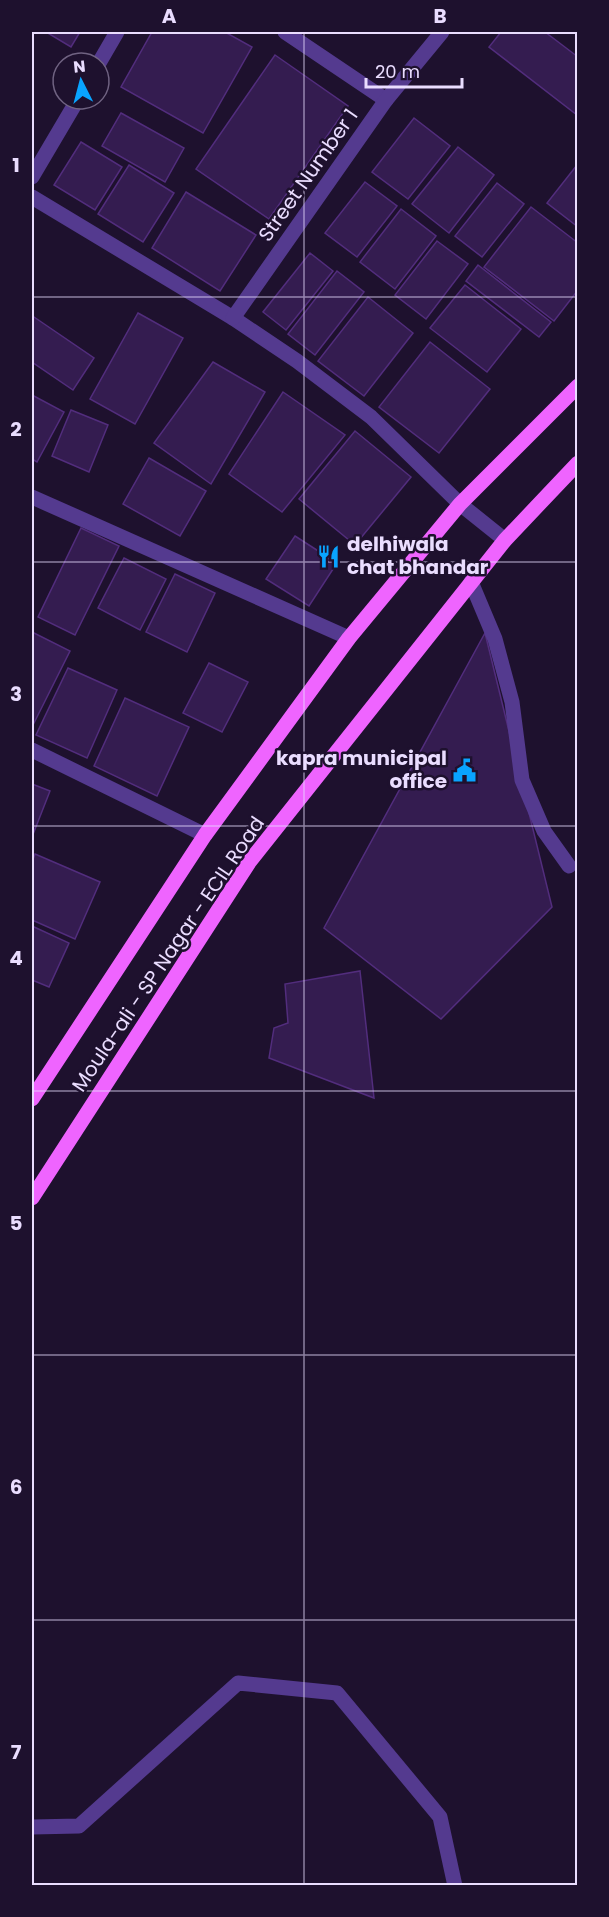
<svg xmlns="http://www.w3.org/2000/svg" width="609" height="1917" viewBox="0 0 609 1917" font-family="Poppins,sans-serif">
<rect width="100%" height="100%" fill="#1e112e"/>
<g fill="#341c50" stroke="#522d7d" stroke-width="1.5">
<path d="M46,32H80L71,47Z"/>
<path d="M152,32H225L252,47L203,133L121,87Z"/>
<path d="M501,32H545L578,57L577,115L489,47Z"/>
<path d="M275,55L348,106L269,219L196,169Z"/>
<path d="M121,113L184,148L165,182L102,146Z"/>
<path d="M414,118L450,146L408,199L372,172Z"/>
<path d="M81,142L122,167L95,210L54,185Z"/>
<path d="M458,147L494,175L449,233L412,204Z"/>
<path d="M129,165L174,193L143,242L98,214Z"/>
<path d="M577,165H578V227L547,203Z"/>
<path d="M365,182L397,206L357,257L325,233Z"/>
<path d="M497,183L524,204L482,257L455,236Z"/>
<path d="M186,192L256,235L220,291L152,248Z"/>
<path d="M531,207L578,243V290L554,321L484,267Z"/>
<path d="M401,209L436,236L395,289L360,262Z"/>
<path d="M437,241L468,264L426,319L395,295Z"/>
<path d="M310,253L333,271L286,330L263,312Z"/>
<path d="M478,265L551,322L539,337L466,281Z"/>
<path d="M337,271L364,292L315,355L288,334Z"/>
<path d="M465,285L521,329L487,372L430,328Z"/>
<path d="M368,297L413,333L364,396L318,361Z"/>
<path d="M138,313L183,338L135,424L90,399Z"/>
<path d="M34,317L94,358L73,390L32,362V321Z"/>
<path d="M430,342L490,389L439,453L379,407Z"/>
<path d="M213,362L265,392L211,484L154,443Z"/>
<path d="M283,392L345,435L282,512L229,474Z"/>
<path d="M32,395L64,412L37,462L32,459Z"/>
<path d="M71,410L108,425L89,472L52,456Z"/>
<path d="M355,431L411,477L355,545L299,499Z"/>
<path d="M149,458L206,491L180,536L123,504Z"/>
<path d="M81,528L119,546L75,635L38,617Z"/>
<path d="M295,536L337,563L309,606L266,579Z"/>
<path d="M124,558L166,579L140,630L98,608Z"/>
<path d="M175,574L215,593L187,652L146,632Z"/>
<path d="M32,632L70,651L32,727Z"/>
<path d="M485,633L552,907L441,1019L324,928Z"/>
<path d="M209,663L248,682L222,732L183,713Z"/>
<path d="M68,668L117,690L87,758L36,735Z"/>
<path d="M125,698L189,727L157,796L94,766Z"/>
<path d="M32,784L50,791L32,837Z"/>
<path d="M35,854L100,882L75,939L32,920V862Z"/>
<path d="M32,926L69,943L49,987L32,980Z"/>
<path d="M360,971L374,1098L269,1058L274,1028L288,1023L285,984Z"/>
</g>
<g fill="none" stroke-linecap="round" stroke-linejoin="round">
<g stroke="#543a8f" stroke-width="15">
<path d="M285,32L386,100"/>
<path d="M99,63L117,32"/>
<path d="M32,177L78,99"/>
<path d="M32,197L233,318L297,361L371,417L460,504L505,540"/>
<path d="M233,318L386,100L442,32"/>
<path d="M32,497L349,638"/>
<path d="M471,582L495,639L512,702L522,780L544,831L569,866"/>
<path d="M32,750L205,835"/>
<path d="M32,1827L79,1826L238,1683L337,1693L440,1817L455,1886"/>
</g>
<g stroke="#ef64ff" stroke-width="15">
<path d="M32,1099L205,835L349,638L460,504L578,386"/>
<path d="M32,1198L250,861L505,540L578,463"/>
</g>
</g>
<path fill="none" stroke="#eaddff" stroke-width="1.5" stroke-opacity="0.55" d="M304,32V1886M32,297H578M32,562H578M32,826H578M32,1091H578M32,1355H578M32,1620H578"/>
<defs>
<symbol id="restaurant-bare" viewBox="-9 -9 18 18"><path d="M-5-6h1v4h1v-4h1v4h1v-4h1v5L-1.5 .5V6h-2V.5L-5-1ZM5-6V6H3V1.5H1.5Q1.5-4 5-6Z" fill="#09a4ff" stroke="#1e112e" stroke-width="2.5" paint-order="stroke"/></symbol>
<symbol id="civic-bare" viewBox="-9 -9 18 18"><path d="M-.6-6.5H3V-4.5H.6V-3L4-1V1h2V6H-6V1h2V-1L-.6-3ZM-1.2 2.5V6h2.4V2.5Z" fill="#09a4ff" stroke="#1e112e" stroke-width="2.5" paint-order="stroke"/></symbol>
</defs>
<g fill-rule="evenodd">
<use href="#restaurant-bare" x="312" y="540" width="33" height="33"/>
<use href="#civic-bare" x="448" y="754" width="33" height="33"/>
</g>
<g text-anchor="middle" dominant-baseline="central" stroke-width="5" stroke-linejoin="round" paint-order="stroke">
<g font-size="20" fill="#eaddff" stroke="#1e112e">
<text transform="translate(308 175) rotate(-55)">Street Number 1</text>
<text transform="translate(168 954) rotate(-56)">Moula-ali - SP Nagar - ECIL Road</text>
</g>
<g font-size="20" font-weight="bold" fill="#eaddff" stroke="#1e112e" text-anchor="start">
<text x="347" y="544">delhiwala<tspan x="347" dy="23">chat bhandar</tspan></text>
<text x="447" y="758" text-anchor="end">kapra municipal<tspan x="447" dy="23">office</tspan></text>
</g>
</g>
<rect width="609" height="1917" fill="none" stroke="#1e112e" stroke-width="66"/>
<g transform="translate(81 81) rotate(354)"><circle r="28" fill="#1e112e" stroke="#706382" stroke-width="1.5"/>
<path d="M0-4.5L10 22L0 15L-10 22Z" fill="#09a4ff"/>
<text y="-9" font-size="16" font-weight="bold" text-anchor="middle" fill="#eaddff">N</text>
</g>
<path d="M366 78v9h96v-9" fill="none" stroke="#eaddff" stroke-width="3"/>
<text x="375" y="78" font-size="18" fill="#eaddff" stroke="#1e112e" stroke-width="4.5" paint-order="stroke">20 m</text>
<rect x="33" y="33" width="543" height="1851" fill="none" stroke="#eaddff" stroke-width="2"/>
<g font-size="20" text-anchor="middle" font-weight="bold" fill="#eaddff">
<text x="169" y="23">A</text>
<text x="440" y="23">B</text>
<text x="16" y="172">1</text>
<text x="16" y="436">2</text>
<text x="16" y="701">3</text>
<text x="16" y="965">4</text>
<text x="16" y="1230">5</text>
<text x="16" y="1494">6</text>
<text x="16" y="1759">7</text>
</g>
</svg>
